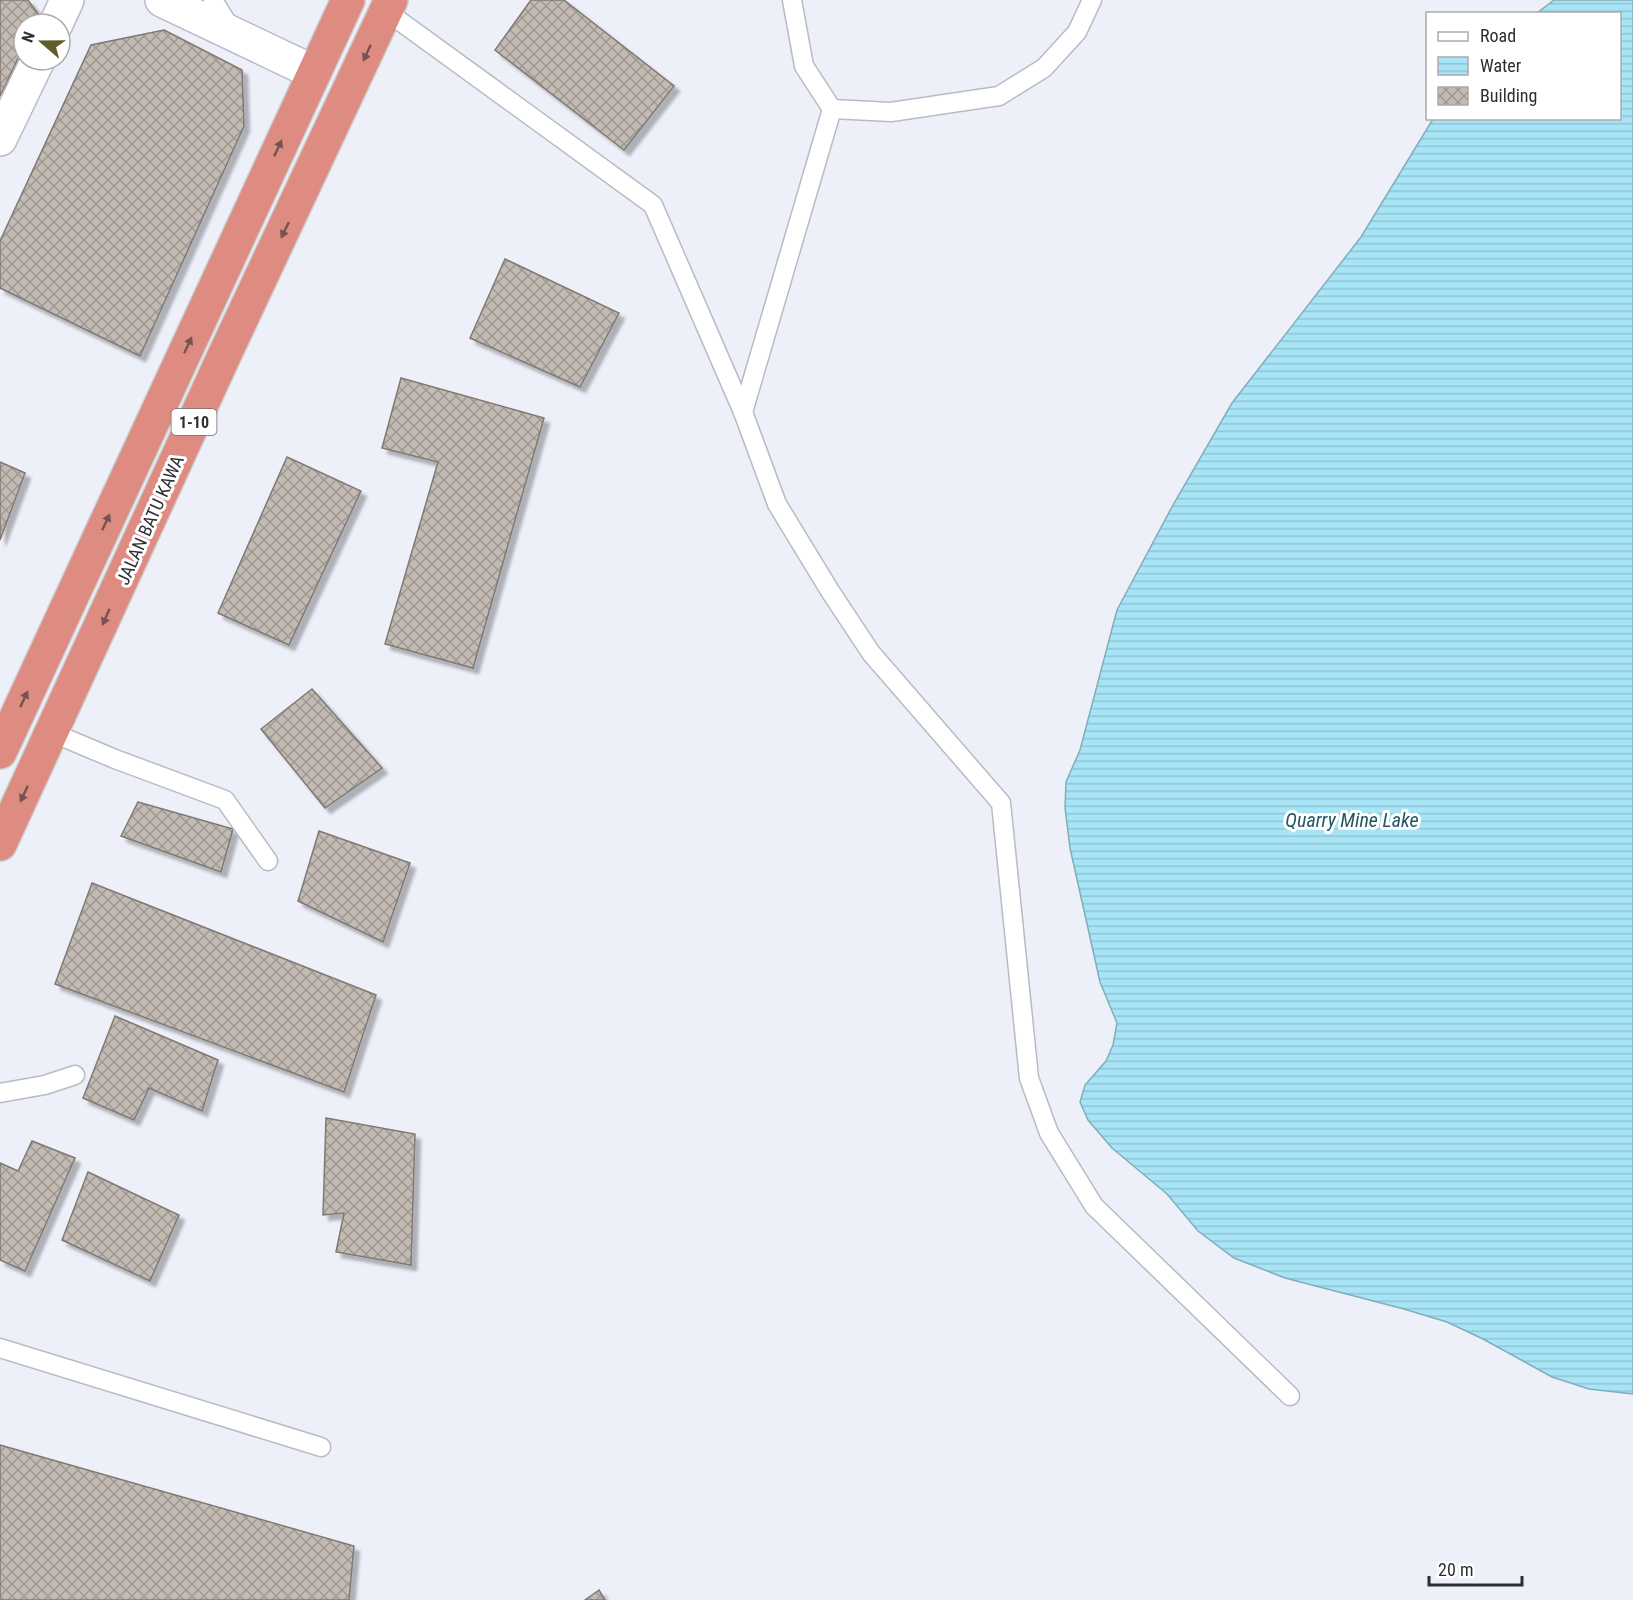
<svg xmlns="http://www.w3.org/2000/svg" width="1633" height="1600" viewBox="0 0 1633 1600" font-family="'Roboto Condensed',sans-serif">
<defs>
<pattern id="water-rules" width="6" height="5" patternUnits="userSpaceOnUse" patternTransform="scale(1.5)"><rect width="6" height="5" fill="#a7e4f6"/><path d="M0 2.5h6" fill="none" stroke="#90c4d3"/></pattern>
<pattern id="building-cross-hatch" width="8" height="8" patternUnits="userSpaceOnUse" patternTransform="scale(1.5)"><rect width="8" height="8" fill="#c2bab3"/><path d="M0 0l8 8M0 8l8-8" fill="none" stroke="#9e9892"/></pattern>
<filter id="shadow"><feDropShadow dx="5.5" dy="5.5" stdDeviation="1.5" flood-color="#0004"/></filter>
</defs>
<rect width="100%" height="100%" fill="#edf0f9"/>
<path fill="url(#water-rules)" stroke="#82adbb" stroke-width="1.5" d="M1554,0H1633V1394L1589,1389L1552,1377L1483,1339L1447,1322L1404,1309L1285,1278L1234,1258L1198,1231L1167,1194L1112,1148L1088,1120L1080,1102L1085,1085L1106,1061L1113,1045L1117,1023L1100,982L1070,848L1065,808L1066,782L1080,750L1117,610L1173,505L1232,403L1361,237L1433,119L1620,118V14L1537,13Z"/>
<g fill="url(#building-cross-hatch)" stroke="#807973" stroke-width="1.5" filter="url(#shadow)">
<path d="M0,0H28L39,15L35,24H24V46L0,96Z"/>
<path d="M531,0H564L674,86L624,150L495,50Z"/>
<path d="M164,30L242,70L244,126L140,356L0,288V241L91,45Z"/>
<path d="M505,259L619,313L580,387L470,338Z"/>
<path d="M401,378L544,418L473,668L385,644L438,462L382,448Z"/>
<path d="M287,457L361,491L289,645L218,613Z"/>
<path d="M0,462L25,473L0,540Z"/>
<path d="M312,689L382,768L325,808L261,729Z"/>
<path d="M138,802L233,829L221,872L121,836Z"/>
<path d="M319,831L410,863L383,942L298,901Z"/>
<path d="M92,883L376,995L344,1092L55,984Z"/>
<path d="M115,1016L218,1060L202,1111L149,1088L134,1120L83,1098Z"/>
<path d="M326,1118L415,1134L411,1265L336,1252L344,1213L323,1215Z"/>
<path d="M32,1141L75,1158L25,1271L0,1260V1163L18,1171Z"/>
<path d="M88,1172L179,1215L150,1281L62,1240Z"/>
<path d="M0,1445L354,1546L349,1600H0Z"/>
<path d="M599,1590L605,1600H585Z"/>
</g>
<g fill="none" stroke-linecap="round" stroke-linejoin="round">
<defs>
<g id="service">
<path d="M213,0L231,29"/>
<path d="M792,0L804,66L832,109L891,112L999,96L1044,68L1077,32L1092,0"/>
<path d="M386,11L653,205L743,412L832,109"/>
<path d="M743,412L777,504L830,591L871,653L1001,803L1029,1078L1049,1133L1094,1206L1290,1396"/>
<path d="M53,733L115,759L225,800L268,861"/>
<path d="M0,1093L45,1085L75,1075"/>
<path d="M0,1348L321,1447"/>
</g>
<g id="minor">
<path d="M162,0L313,72"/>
<path d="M56,24L67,0"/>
<path d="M0,139L38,60"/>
</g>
<g id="trunk">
<path d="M0,752L348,0"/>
<path d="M0,844L224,356L391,0"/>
</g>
</defs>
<use href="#service" stroke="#b8bbc4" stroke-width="21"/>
<use href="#minor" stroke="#b8bbc4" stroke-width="36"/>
<use href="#trunk" stroke="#cdcdce" stroke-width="36"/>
<use href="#service" stroke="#fff" stroke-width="18"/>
<use href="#minor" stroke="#fff" stroke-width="33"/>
<use href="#trunk" stroke="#de8b82" stroke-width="33"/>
</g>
<defs><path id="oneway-solid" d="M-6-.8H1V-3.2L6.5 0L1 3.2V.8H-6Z" transform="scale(1.5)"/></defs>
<g fill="#745351">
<use href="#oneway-solid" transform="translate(367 53) rotate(115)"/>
<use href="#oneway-solid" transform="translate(278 148) rotate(-65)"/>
<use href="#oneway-solid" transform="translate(285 230) rotate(116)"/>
<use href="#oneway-solid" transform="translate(188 345) rotate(-65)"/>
<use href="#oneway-solid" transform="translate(106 522) rotate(-65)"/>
<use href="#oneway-solid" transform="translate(106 617) rotate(114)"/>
<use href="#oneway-solid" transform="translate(24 699) rotate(-65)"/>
<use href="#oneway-solid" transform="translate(24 794) rotate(115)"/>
</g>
<g text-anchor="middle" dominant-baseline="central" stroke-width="6" stroke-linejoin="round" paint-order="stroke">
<rect fill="#fff" stroke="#6c6d6f" stroke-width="1.5" x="171.5" y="409" width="45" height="26" rx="4.5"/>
<g font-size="16" font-weight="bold" fill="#2d2e31">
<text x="194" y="422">1-10</text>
</g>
<g font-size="18" fill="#2d2e31" stroke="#fff">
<text transform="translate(150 520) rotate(-66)">JALAN BATU KAWA</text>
</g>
<g font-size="20" font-style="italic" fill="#265664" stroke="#fff">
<text x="1352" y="820">Quarry Mine Lake</text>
</g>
</g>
<rect x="1426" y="12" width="195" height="108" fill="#ffffff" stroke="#ababad" stroke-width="1.5"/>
<rect x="1438" y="32" width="30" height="9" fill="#ffffff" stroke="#ababad" stroke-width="1.5"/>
<text x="1480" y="42" font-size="18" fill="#2d2e31">Road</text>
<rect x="1438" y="57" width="30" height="18" fill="url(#water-rules)" stroke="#ababad" stroke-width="1.5"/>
<text x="1480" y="72" font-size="18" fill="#2d2e31">Water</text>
<rect x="1438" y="87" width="30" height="18" fill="url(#building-cross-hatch)" stroke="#ababad" stroke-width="1.5"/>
<text x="1480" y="102" font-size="18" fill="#2d2e31">Building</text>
<g transform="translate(42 42) rotate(290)"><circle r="28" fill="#ffffff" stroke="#ababad" stroke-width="1.5"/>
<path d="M0-4.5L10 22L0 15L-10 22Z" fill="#615d2a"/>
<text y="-9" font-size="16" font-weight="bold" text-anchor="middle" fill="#2d2e31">N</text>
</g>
<path d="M1429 1576v9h93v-9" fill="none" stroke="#2d2e31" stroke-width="3"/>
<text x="1438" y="1576" font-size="18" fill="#2d2e31" stroke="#ffffff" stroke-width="4.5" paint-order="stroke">20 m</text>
</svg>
